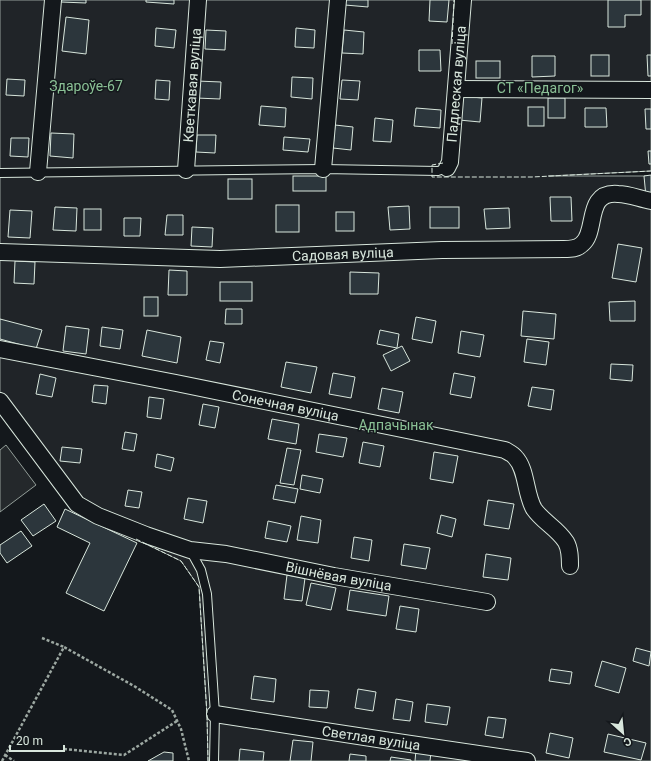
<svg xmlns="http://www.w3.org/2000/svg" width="651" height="761" viewBox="0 0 651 761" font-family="Roboto,sans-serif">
<rect width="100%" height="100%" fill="#14181c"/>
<path fill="#202428" stroke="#939e99" d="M0,0H651V171L548,176H651V761H208L207,715L199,587L181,561L100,522L0,410Z"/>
<path fill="#24282b" stroke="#939e99" d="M6,445L36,485L0,512V450Z"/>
<g fill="#2c363c" stroke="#d8e6dc">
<path d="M62,0H86V3L61,2Z"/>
<path d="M146,0H174V4L146,2Z"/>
<path d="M346,0H368V7L345,5Z"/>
<path d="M430,0H449L447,22L429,21Z"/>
<path d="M608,0H641V15H625V27H608Z"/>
<path d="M66,17L89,20L86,54L62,51Z"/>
<path d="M156,28L176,30L174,48L155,46Z"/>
<path d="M296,28L315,30L314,48L295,47Z"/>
<path d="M206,30L226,31L225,50L205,49Z"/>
<path d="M344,30L364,32L363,54L342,53Z"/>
<path d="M419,50H440L441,71H419Z"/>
<rect x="591" y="55" width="18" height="21"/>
<path d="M647,55H651V76H648Z"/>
<path d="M532,56H555V76L532,77Z"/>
<rect x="476" y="61" width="24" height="17"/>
<path d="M292,77L313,78L312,99L291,97Z"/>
<path d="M7,79L25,80L24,96L6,95Z"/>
<path d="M156,80L170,81L169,100L155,99Z"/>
<path d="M342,80L360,81L358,100L340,99Z"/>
<path d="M197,81L221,82L220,99L196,98Z"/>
<path d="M461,96L482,98L480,122L459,120Z"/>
<rect x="548" y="98" width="17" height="20"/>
<path d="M261,106L286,108L285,127L259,125Z"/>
<rect x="528" y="107" width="16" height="19"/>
<path d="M416,108L441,110L440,128L414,126Z"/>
<path d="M585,108H606L607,127H585Z"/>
<path d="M645,109H651V129H646Z"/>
<path d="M375,118L393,120L391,142L373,141Z"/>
<path d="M335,125L353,127L351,150L333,148Z"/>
<path d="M51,133L74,134L73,158L50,156Z"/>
<path d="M197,135H216L215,153L196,152Z"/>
<path d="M284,137L310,139L308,152L283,150Z"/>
<path d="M11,138H29L28,157L10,156Z"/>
<path d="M648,151H651V164H649Z"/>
<path d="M651,175V197H646L644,176Z"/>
<rect x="293" y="176" width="33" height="15"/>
<rect x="228" y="179" width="24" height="20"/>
<path d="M550,197H571L572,221H551Z"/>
<rect x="276" y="205" width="23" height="27"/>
<path d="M409,206L410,229L390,230L388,207Z"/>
<path d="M55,207L77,208L76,231L53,230Z"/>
<rect x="430" y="207" width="29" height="21"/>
<path d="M509,208L510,228L486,229L484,209Z"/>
<rect x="84" y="209" width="17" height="21"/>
<path d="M10,210L32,211L30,238L8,237Z"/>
<rect x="336" y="212" width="18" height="19"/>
<path d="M167,215H183V235H165Z"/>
<path d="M124,218H141L140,236H124Z"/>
<path d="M192,227L213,228L212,247L191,246Z"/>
<path d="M618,244L642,248L636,282L612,278Z"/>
<path d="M15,261L35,262L34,284L14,283Z"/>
<path d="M169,270L187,271V295H168Z"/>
<path d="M350,272L379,273L378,294H350Z"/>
<rect x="220" y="282" width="32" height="19"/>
<rect x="144" y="297" width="14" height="19"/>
<path d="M635,301V321H610L609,302Z"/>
<path d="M226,309H242V324H225Z"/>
<path d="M523,311L556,314L554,339L521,336Z"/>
<path d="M416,317L436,321L432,343L412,339Z"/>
<path d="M0,319L42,330L36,349L0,339Z"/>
<path d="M66,326L89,329L86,354L63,351Z"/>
<path d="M102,327L123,330L120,349L100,346Z"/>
<path d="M147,330L181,337L177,363L142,356Z"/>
<path d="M380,330L399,334L397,348L377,344Z"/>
<path d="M461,331L484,335L480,357L458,353Z"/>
<path d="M527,339L549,342L546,365L524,362Z"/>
<path d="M210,341L224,343L220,363L206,360Z"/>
<path d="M402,346L410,361L391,371L383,355Z"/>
<path d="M286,362L317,367L311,393L281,387Z"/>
<path d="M611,364L633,365L632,381L610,379Z"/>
<path d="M333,373L355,377L351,398L329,394Z"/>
<path d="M454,373L475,377L471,398L450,394Z"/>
<path d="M40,374L56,378L52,397L36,394Z"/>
<path d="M94,385L108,386L106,404L92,402Z"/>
<path d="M532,387L554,390L551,410L528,406Z"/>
<path d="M382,388L403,392L399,413L378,409Z"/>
<path d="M149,397L164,399L161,419L147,417Z"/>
<path d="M203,404L219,407L215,428L199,425Z"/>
<path d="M272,419L299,424L296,444L268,439Z"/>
<path d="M125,432L137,434L134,451L122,449Z"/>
<path d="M319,434L347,438L343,457L316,452Z"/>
<path d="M363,442L384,446L380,467L359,463Z"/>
<path d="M62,447L82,449L80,463L60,461Z"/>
<path d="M287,448L301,450L294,485L280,483Z"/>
<path d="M434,452L458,456L453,483L430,479Z"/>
<path d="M157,454L174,458L171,471L155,467Z"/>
<path d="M302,475L323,479L320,493L300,489Z"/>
<path d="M276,485L298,489L295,503L273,499Z"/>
<path d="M128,490L142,492L139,508L125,506Z"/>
<path d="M188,498L207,501L203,523L184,519Z"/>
<path d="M488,500L514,504L509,529L484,525Z"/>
<path d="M44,504L56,521L33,536L21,520Z"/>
<path d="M65,509L137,543L104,611L66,593L90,543L57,527Z"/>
<path d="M441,515L456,519L452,537L437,533Z"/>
<path d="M301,516L321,520L318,543L297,540Z"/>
<path d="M268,521L291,526L287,542L265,538Z"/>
<path d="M21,531L32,546L7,563L0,553V545Z"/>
<path d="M354,537L372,540L369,561L351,558Z"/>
<path d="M404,544L430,548L426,569L401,565Z"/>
<path d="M486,554L511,558L508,580L483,577Z"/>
<path d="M287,575L305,578L302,601L284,599Z"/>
<path d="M311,583L336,588L331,610L306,605Z"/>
<path d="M350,590L389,596L386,616L347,610Z"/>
<path d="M400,606L419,609L416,632L396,629Z"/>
<path d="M636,648L651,652L649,666L633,661Z"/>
<path d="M602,661L626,668L619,693L595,686Z"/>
<path d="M551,669L572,672L570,684L549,681Z"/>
<path d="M254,676L276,679L274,702L251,699Z"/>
<path d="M358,689L376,692L373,711L355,708Z"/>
<path d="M310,690L329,691L327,708L309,707Z"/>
<path d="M396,699L413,702L410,721L393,719Z"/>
<path d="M427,704L450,707L447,725L425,722Z"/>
<path d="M488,717L506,719L503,738L485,735Z"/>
<path d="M550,733L573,738L569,758L546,753Z"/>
<path d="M608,734L646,743L641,760L604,752Z"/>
<path d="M293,740L313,742L311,761H290Z"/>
<path d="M240,749L264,752L263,761H239Z"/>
<path d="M416,750L431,752L430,761H415Z"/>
<path d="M164,752L173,753V761H148Z"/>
<path d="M350,754L366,756V761H349Z"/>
<path d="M391,757L411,760V761H390Z"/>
</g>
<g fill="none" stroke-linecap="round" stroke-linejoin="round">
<defs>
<g id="lane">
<path d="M0,173L323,169L438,171L447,168"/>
<path d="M190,550L201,570L207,594L215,714L214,761"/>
</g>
<g id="street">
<path d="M456,89L651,90"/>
<path id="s1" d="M447,168L450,162L463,0"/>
<path d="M323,169L338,0"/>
<path id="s2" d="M186,170L198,0"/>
<path d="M38,172L53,0"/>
<path id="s3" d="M0,252L220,259L442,250L564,249C571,249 577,249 582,244C598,232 584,191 618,194C629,194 640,199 651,201"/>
<path id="s4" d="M0,349L176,383L505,450C508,452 513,454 515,457C527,469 525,494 534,509C543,522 557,528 566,542C570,549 570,558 570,566"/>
<path id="s5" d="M0,401L77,504L98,516L146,535L190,550L226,554L334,576L487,602"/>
<path id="s6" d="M215,714L397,742L527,761"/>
</g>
</defs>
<use href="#lane" stroke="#d8e6dc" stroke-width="10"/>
<use href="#street" stroke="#d8e6dc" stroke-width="18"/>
<g stroke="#9da8a2" stroke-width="2.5" stroke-dasharray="3 2" stroke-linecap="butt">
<path d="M42,638L64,647"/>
<path d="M64,749L124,755L177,721"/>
<path d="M5,755L14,761"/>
<path d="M2,761L64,647L134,686L172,710L181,729L189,761"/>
</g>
<use href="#lane" stroke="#14181c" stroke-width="8"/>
<use href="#street" stroke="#14181c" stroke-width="16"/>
<g stroke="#d8e6dc" stroke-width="1" stroke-dasharray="5 2" stroke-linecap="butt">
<path d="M452,44L454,0"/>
<path d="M443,163L432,165V177H532L651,171"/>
<path d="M136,539L181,561L199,587L207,715L208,761"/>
</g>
</g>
<g text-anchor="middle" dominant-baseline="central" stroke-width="3" stroke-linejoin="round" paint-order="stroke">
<g font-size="14" fill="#d8e6dc" stroke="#14181c">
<text stroke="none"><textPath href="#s1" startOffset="85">Падлеская вуліца</textPath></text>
<text stroke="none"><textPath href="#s2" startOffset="85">Кветкавая вуліца</textPath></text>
<text stroke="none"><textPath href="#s3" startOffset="343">Садовая вуліца</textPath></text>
<text stroke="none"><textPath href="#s4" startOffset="291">Сонечная вуліца</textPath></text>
<text stroke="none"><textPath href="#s5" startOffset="402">Вішнёвая вуліца</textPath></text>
<text stroke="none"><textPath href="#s6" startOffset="158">Светлая вуліца</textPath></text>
</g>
<g font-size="14" fill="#8ac095" stroke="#14181c">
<text x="86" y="86">Здароўе-67</text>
<text x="540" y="88">СТ «Педагог»</text>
<text x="396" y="425">Адпачынак</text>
</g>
</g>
<g transform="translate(623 733) rotate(153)" stroke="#14181c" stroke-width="3" paint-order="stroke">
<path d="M0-3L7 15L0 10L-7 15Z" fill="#d8e6dc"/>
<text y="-6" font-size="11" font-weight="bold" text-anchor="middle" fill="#d8e6dc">С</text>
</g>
<path d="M10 745v6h54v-6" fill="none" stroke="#d8e6dc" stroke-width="2"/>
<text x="16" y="745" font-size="12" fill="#d8e6dc" stroke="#14181c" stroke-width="3" paint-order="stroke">20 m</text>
</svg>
